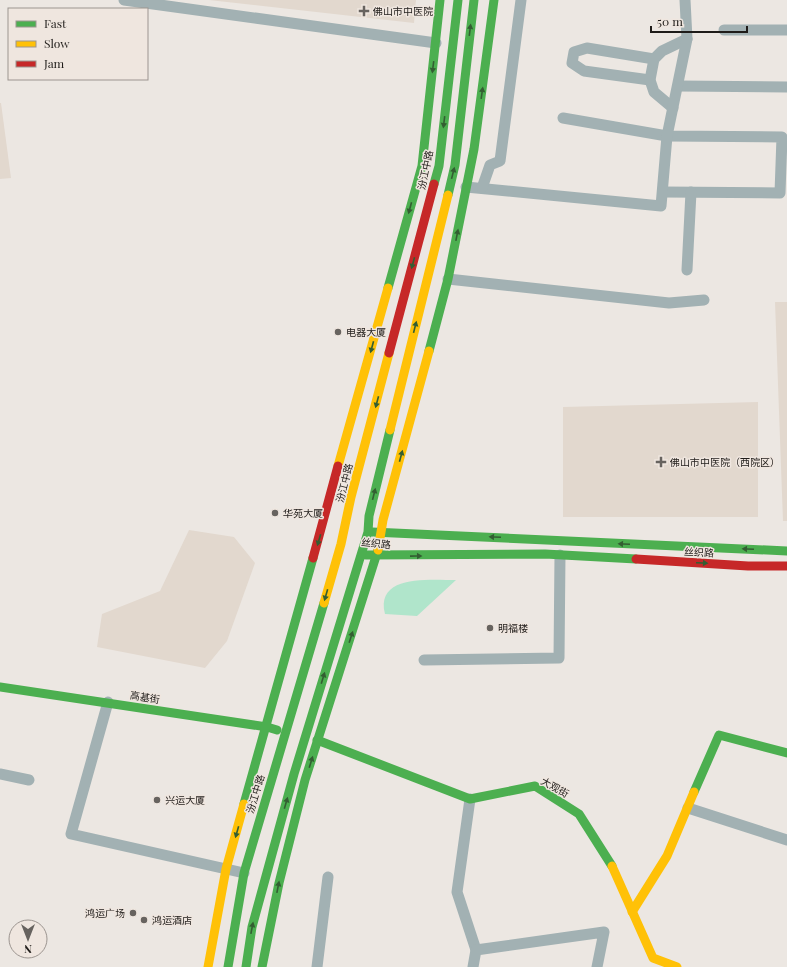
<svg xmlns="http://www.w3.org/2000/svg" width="787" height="967" viewBox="0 0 787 967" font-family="'Playfair Display','Noto Sans SC',serif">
<rect width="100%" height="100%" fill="#ece7e2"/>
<g fill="#e2d8ce">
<path d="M209,0H416L414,23Z"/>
<path d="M0,103H1L11,178L0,179Z"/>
<path d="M775,302H787V521H783Z"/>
<path d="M758,402V517H563V407Z"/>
<path d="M189,530L234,537L255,563L227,641L205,668L97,647L102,614L160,591Z"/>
</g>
<path fill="#b0e5cb" d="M456,580L417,616L385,614C375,574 430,580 456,580Z"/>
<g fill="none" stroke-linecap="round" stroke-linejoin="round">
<g stroke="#a2b1b3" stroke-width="11">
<path d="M124,0L436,43"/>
<path d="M724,30H787"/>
<path d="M650,80L584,71L572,63L574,52L587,48L654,59"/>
<path d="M678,86L787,87"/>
<path d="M673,108L654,92L650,80L654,59L662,51L687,39"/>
<path d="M563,118L667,136L782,137L780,193L663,192"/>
<path d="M466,187L661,206L667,136L687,39L685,0"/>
<path d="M482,188L490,165L500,161L521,0"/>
<path d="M687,270L691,192"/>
<path d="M448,279L669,303L704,300"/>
<path d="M424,660L559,658L560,555"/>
<path d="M108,702L71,834L244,873"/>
<path d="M0,774L29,780"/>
<path d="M470,799L457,892L476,950"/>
<path d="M688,808L787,840"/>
<path d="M317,967L328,877"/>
<path d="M473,967L476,950L604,932L597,967"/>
</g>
<g stroke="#4caf50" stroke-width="9">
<path d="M434,184L439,166L458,0"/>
<path d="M448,195L455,165L474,0"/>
<path d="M388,288L422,166L440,0"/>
<path d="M429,351L448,279L474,149L494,0"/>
<path d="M372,532L787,551"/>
<path d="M366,555L545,554L636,559"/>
<path d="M0,687L267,727L277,730"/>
<path d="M317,740L470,799L535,786L579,814L612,866"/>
<path d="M694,792L719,735L787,753"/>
<path d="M244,804L313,558"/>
<path d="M228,967L244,873L324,603"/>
<path d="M246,967L252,927L294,774L368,532L369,516L390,430"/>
<path d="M262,967L279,883L305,780L378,550"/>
</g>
<g stroke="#ffc107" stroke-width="9">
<path d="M390,430L448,195"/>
<path d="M338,466L388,288"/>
<path d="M378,550L383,520L429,351"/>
<path d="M324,603L341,544L351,497L389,353"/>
<path d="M612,866L653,958L677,967"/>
<path d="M632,912L667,856L694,792"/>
<path d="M208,967L226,869L244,804"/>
</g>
<g stroke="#c62828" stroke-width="9">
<path d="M389,353L434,184"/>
<path d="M313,558L338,466"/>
<path d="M636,559L748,566H787"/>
</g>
</g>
<defs><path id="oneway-solid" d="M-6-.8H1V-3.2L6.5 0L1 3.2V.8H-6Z"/></defs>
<g fill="#335e32">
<use href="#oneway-solid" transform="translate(470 30) rotate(-83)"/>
<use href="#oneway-solid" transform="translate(433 67) rotate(97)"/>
<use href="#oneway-solid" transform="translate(482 93) rotate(-82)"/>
<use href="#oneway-solid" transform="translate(444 122) rotate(97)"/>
<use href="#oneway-solid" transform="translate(453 173) rotate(-76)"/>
<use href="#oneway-solid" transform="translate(410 208) rotate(105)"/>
<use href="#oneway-solid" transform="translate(457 235) rotate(-79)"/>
<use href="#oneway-solid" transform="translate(413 263) rotate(105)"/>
<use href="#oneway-solid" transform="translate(415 327) rotate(-76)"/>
<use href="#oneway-solid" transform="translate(372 347) rotate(105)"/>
<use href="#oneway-solid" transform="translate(377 402) rotate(105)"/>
<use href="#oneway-solid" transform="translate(401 456) rotate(-75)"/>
<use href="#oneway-solid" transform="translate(374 494) rotate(-76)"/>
<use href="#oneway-solid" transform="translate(495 537) rotate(-177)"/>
<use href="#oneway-solid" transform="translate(319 540) rotate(106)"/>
<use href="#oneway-solid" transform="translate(624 544) rotate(-177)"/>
<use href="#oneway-solid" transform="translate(748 549) rotate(-178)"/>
<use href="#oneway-solid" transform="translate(416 556) rotate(-1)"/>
<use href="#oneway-solid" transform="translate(702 563) rotate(3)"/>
<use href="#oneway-solid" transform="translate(326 595) rotate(106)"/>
<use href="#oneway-solid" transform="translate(351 637) rotate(-72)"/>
<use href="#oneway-solid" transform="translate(323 678) rotate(-73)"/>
<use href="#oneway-solid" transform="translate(311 762) rotate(-73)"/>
<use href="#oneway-solid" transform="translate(286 803) rotate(-74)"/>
<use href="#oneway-solid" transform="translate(237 832) rotate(106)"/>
<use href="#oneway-solid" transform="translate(278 887) rotate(-79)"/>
<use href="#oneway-solid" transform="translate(252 928) rotate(-79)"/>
</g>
<g fill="#67635f" stroke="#efe6df" stroke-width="1.5">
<path d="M362 5h4v4h4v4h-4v4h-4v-4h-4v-4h4z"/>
<circle cx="338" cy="332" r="4"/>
<path d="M659 456h4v4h4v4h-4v4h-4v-4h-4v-4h4z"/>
<circle cx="275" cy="513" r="4"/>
<circle cx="490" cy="628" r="4"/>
<circle cx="157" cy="800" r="4"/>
<circle cx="133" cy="913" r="4"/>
<circle cx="144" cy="920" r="4"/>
</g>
<g text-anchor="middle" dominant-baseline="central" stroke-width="3" stroke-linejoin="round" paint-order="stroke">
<g font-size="10" fill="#1f1c19" stroke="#efe6df" text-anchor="start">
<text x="373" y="11">佛山市中医院</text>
<text x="346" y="332">电器大厦</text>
<text x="670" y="462">佛山市中医院（西院区）</text>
<text x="283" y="513">华苑大厦</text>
<text x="498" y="628">明福楼</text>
<text x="165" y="800">兴运大厦</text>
<text x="125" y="913" text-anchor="end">鸿运广场</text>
<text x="152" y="920">鸿运酒店</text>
</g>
<g font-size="10" fill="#1f1c19" stroke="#efe6df">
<text transform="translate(425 170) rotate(-78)">汾江中路</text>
<text transform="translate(344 483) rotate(-76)">汾江中路</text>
<text transform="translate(376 543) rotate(6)">丝织路</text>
<text transform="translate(699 552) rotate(3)">丝织路</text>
<text transform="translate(145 697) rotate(9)">高基街</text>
<text transform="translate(555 787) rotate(29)">大观街</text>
<text transform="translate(255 794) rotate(-73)">汾江中路</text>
</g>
</g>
<rect x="8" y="8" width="140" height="72" fill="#efe6df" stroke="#9c9590"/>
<rect x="16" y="21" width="20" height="6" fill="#4caf50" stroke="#9c9590"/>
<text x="44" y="28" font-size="12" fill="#1f1c19">Fast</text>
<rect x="16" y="41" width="20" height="6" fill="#ffc107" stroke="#9c9590"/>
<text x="44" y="48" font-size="12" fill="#1f1c19">Slow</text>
<rect x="16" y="61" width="20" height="6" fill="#c62828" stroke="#9c9590"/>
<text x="44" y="68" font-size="12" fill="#1f1c19">Jam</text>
<g transform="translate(28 939) rotate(180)"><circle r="19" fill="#efe6df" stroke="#9c9590"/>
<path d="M0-3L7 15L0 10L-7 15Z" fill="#67635f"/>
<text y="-6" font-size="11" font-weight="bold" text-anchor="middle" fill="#1f1c19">N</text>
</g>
<path d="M651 26v6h96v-6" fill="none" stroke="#1f1c19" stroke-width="2"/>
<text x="657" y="26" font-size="12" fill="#1f1c19" stroke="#efe6df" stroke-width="3" paint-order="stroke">50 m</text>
</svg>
